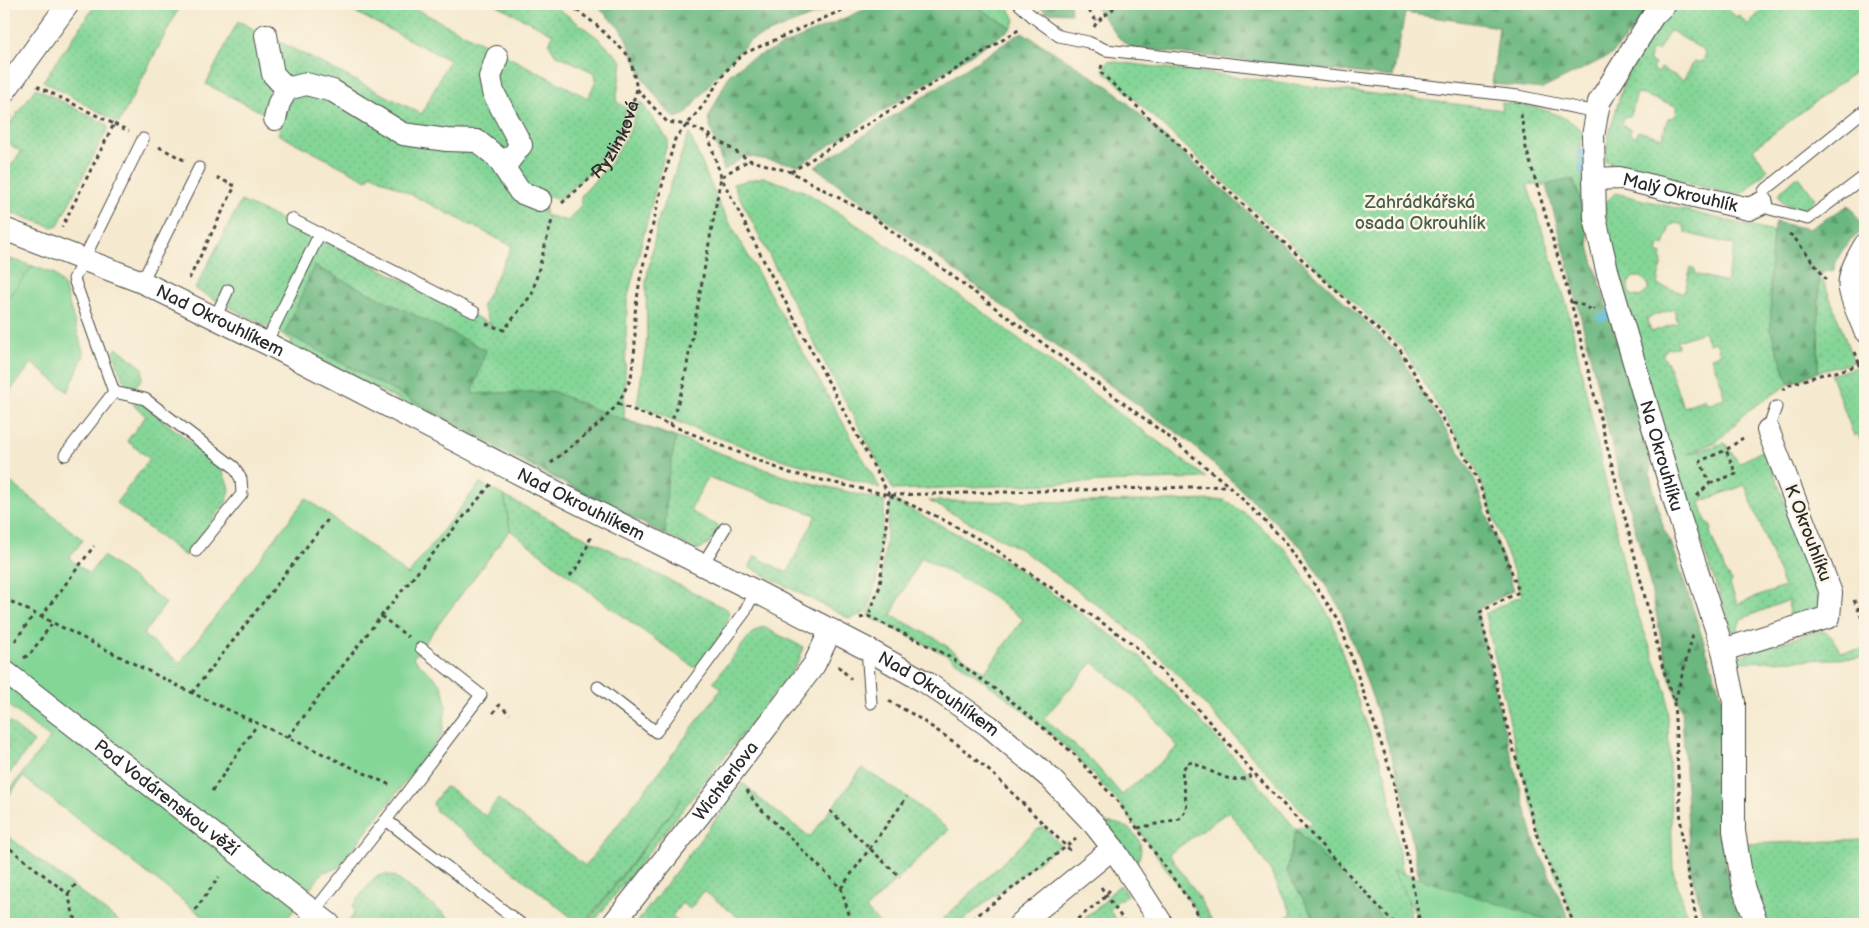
<svg xmlns="http://www.w3.org/2000/svg" width="1869" height="928" viewBox="0 0 1869 928" font-family="'Balsamiq Sans',sans-serif">
<defs>
<pattern id="grass-dots" width="8" height="8" patternUnits="userSpaceOnUse" patternTransform="scale(1.25)"><rect width="8" height="8" fill="#84d697"/><path d="M2 2h.1M6 6h.1" fill="none" stroke="#72b882" stroke-width="1.8" stroke-linecap="round"/></pattern>
<pattern id="forest-firs" width="22" height="20" patternUnits="userSpaceOnUse" patternTransform="scale(1.25)"><rect width="22" height="20" fill="#6bb780"/><path d="M5 1l3.5 6h-7zM16 11l3.5 6h-7z" fill="#589569"/></pattern>
</defs>
<rect width="100%" height="100%" fill="#fcf5e5"/>
<filter id="ink" filterUnits="userSpaceOnUse"><feTurbulence type="fractalNoise" baseFrequency=".02" numOctaves="2"/><feDisplacementMap in="SourceGraphic" scale="10" xChannelSelector="R" yChannelSelector="G"/><feConvolveMatrix kernelMatrix="1 2 1 2 8 2 1 2 1" color-interpolation-filters="sRGB"/></filter>
<filter id="wash" filterUnits="userSpaceOnUse"><feTurbulence type="fractalNoise" baseFrequency=".0096" numOctaves="4" result="noise"/><feDisplacementMap in="SourceGraphic" scale="20" xChannelSelector="R" yChannelSelector="G"/><feGaussianBlur stdDeviation="1.12" result="paint"/><feColorMatrix in="noise" values="0 0 0 0 0 0 0 0 0 0 0 0 0 0 0 0 0 1.4 0 .05"/><feComposite in="paint" operator="in"/></filter>
<g filter="url(#wash)">
<rect width="100%" height="100%" fill="#f5e9cf"/>
<g fill="url(#grass-dots)" stroke="#588061" fill-rule="evenodd">
<path d="M96,4H181L119,123L43,81Z"/>
<path d="M339,4H406L588,98L596,80L595,73L555,54L549,44L553,34L495,4H552L598,38L622,61L616,101L627,109L617,134L595,167L559,200L546,196L545,215L568,221L581,205V196L609,165L629,133L640,101L668,140L627,300L624,419L787,477L885,501L876,584L867,612L850,619L749,567L755,556L787,573L816,515L708,477L690,511L720,527C713,539 709,546 696,550L290,345L292,340L195,289L241,201L285,221L490,324L482,306L512,246L371,174L367,180L278,134L280,128L271,117L206,84L238,21L422,114L449,60Z"/>
<path d="M972,4H1007L1015,20L1012,28Z"/>
<path d="M1673,4H1722L1736,17L1738,15L1748,24L1768,4H1865V64L1753,149L1768,170L1744,192L1735,195L1605,162L1608,137L1626,76ZM1670,30L1703,50L1705,54L1704,59L1701,62H1694L1683,80L1661,68L1658,73L1652,69L1655,64L1650,61V53L1652,50L1658,51ZM1637,93L1676,106L1677,113L1674,117L1668,118L1662,138L1638,131L1636,137L1629,134L1631,129L1625,127L1622,123L1624,117L1630,116Z"/>
<path d="M1108,61L1503,110L1501,103C1529,105 1560,110 1581,130L1582,138L1580,151L1585,213L1573,179L1546,185L1527,184L1567,305L1630,593L1667,693L1673,871L1690,924H1576L1543,843L1518,757L1485,614L1522,595L1475,466L1402,347L1103,70Z"/>
<path d="M36,88L107,125L108,128L58,225L52,227L4,210V161L11,166L21,152L4,140V131Z"/>
<path d="M689,133L720,206L880,488L767,455L690,427L637,405L647,339L646,282L659,217Z"/>
<path d="M763,177L806,192L874,236L973,305L1207,478L893,490L806,328L733,184Z"/>
<path d="M1796,177L1800,178L1815,199L1801,212L1782,202L1778,194Z"/>
<path d="M1615,193L1773,232L1770,274L1771,331L1789,384L1749,410L1718,441L1687,454L1725,443L1739,463L1762,451L1766,453L1819,591L1818,603L1813,612L1788,623L1789,600L1741,619L1736,633L1732,630L1672,459L1676,458L1670,456L1608,241L1605,203ZM1676,223L1683,225L1686,233L1735,245L1726,282L1695,274V269L1691,267L1684,293L1657,285L1662,261L1661,260L1662,254L1657,252L1659,245L1664,246L1670,226ZM1634,277H1641L1648,284V291L1640,297L1631,295C1626,288 1627,282 1634,277ZM1674,309L1678,323L1651,332L1647,318ZM1704,332L1709,344L1716,342L1720,354L1711,357L1722,385L1724,398L1707,404L1705,399L1683,407L1667,361L1663,357V353L1667,348L1678,347L1677,341ZM1745,485L1784,587L1737,604L1730,584L1732,582L1729,576H1727L1710,532L1712,530L1710,524L1707,525L1700,502Z"/>
<path d="M4,257L33,266L4,303Z"/>
<path d="M1819,278L1824,282L1854,362L1818,372Z"/>
<path d="M117,348L143,368L142,379L134,388C120,385 118,363 114,352Z"/>
<path d="M1857,367L1865,388V454L1858,434L1854,436L1831,375Z"/>
<path d="M137,400L219,464L230,489L227,501L185,556L116,503L150,459L127,441L146,416L133,405Z"/>
<path d="M504,496L728,610C733,628 706,654 695,668L599,599L510,530Z"/>
<path d="M891,499L997,555L1104,630L1143,659L1255,780L1296,829L1313,823L1167,663L1113,616L1020,549L929,501L1082,502L1224,500L1248,515L1287,551L1332,620L1353,687L1386,777L1412,924H1387L1296,829L1287,872L1318,924H1272L1292,914L1269,868L1229,811L1169,854L1196,893L1214,924H1203L1194,907L1119,803L1073,753L1010,700L949,656L868,616L880,586ZM921,557L982,590L1023,619L985,672L933,637L891,615ZM1093,662L1143,705L1178,747L1122,795L1091,760L1044,718Z"/>
<path d="M763,627L803,647L799,660L790,674L592,924H586L682,798L584,924H580L436,811L433,803L445,787L451,789L485,816L498,799L585,866L653,780L722,688L713,682L751,634Z"/>
<path d="M1817,631C1830,630 1835,641 1840,652L1865,650V658L1737,662L1736,657Z"/>
<path d="M4,718L34,742L5,779L4,778V753L9,747L4,742Z"/>
<path d="M862,768L907,797L949,830L866,909L880,924H747L704,891L690,909L682,903L672,916L680,923L678,924H636L743,783L761,800L810,837Z"/>
<path d="M1106,823C1127,821 1150,840 1137,862Z"/>
<path d="M1044,827L1060,845L958,924H938L1037,830Z"/>
<path d="M4,833L122,924H4Z"/>
<path d="M1865,840V924H1767L1760,909L1744,844Z"/>
<path d="M385,874L394,876L457,924H347L354,914L353,905L375,877Z"/>
<path d="M1120,885L1127,895L1115,903L1110,910L1119,924H1077L1104,902L1109,895Z"/>
</g>
<g fill="url(#forest-firs)" stroke="#4b7156">
<path d="M595,4H841L751,40L721,70L686,114L675,118L667,111L644,80L623,32Z"/>
<path d="M877,4H972L1012,28L799,165L745,156L724,170L708,119L729,75L747,61Z"/>
<path d="M1037,4H1070L1071,13L1046,12Z"/>
<path d="M1093,4H1655L1611,55L1542,89L1492,84L1499,27L1405,13L1393,77L1132,48L1119,38Z"/>
<path d="M1022,32L1111,88L1259,222L1398,352L1472,473L1514,590L1477,610L1502,721L1534,840L1571,924H1430L1418,873L1402,788L1373,699L1341,610L1302,548L1234,483L1186,439L1100,378L815,167Z"/>
<path d="M1573,179L1585,213L1590,250L1640,418L1651,466L1650,475L1664,530L1671,542L1724,704L1722,839L1730,889L1743,924H1705L1690,868L1682,712L1669,675L1648,575L1615,458L1565,252L1546,185Z"/>
<path d="M1849,205L1865,229C1848,242 1839,250 1833,272L1825,271L1819,278L1818,372L1789,384L1771,331L1770,274L1773,232L1775,222L1809,229Z"/>
<path d="M314,266L486,350L472,394L552,391L594,409L676,438L667,484L665,535L285,333Z"/>
<path d="M1296,829L1387,924H1318L1287,872Z"/>
</g>
<g fill="#84d697" stroke="#588061">
<path d="M33,266L54,274L64,286L84,355L68,392L32,363L4,399V303Z"/>
<path d="M4,477L83,540L69,558L89,574L103,556L166,603L143,635L180,663L306,498L408,575L480,483L504,496L510,530L413,658L440,683L444,694L446,706L442,735L338,868L323,872L283,924H213L23,777L4,802V797L50,738L4,702Z"/>
<path d="M1392,870L1560,924H1421Z"/>
</g>
<g fill="none" stroke-linecap="round" stroke-linejoin="round">
<g stroke="#56b8d5" stroke-width="8">
<path d="M1582,153L1583,171"/>
<path d="M1601,318L1613,314L1611,309"/>
</g>
</g>
</g>
<g filter="url(#ink)">
<g fill="none" stroke-linecap="round" stroke-linejoin="round">
<defs>
<g id="service">
<path d="M1019,4L1033,17L1059,36L1088,42L1106,50L1518,96L1596,112"/>
<path d="M1865,110L1764,191L1762,203L1770,209L1808,219L1865,176"/>
<path d="M143,139L74,279L114,392L145,399L234,467L241,479L242,494L196,551"/>
<path d="M291,219L474,312"/>
<path d="M142,282L199,168"/>
<path d="M215,318L228,290"/>
<path d="M266,343L320,233"/>
<path d="M1768,430L1776,407"/>
<path d="M65,455L114,392"/>
<path d="M703,564L725,528"/>
<path d="M867,649L871,703"/>
<path d="M598,687L656,732L744,613L755,591"/>
<path d="M386,820L521,924"/>
<path d="M304,924L386,820L481,695L421,648"/>
</g>
<g id="minor">
<path id="s2" d="M1665,4L1653,16L1599,102L1593,136L1595,218L1607,270L1678,512L1723,650L1734,702V831L1743,887L1757,924"/>
<path d="M266,35L273,74L287,89"/>
<path d="M497,57L490,77L493,92L521,145L504,167"/>
<path d="M4,92L68,4"/>
<path d="M275,119L279,103L287,89L306,84L333,91L403,134L447,140L477,141L497,157L520,192L540,200"/>
<path id="s3" d="M1594,179L1619,178L1749,209L1762,203"/>
<path id="s4" d="M4,229L142,282L266,343L530,479L755,591L867,649L927,683L989,726L1050,778L1094,824L1113,848L1162,924"/>
<path d="M1865,245C1858,257 1847,275 1850,290C1853,304 1860,318 1865,331"/>
<path d="M1723,650L1829,617L1831,593L1768,430"/>
<path id="s5" d="M4,671L329,924"/>
<path id="s6" d="M613,924L701,813L814,665L831,630"/>
<path d="M1020,924L1113,848"/>
</g>
</defs>
<use href="#service" stroke="#494844" stroke-width="13"/>
<use href="#minor" stroke="#494844" stroke-width="24"/>
<g stroke="#494844" stroke-width="3" stroke-dasharray="4 4" stroke-linecap="butt">
<path d="M1084,4L1097,22"/>
<path d="M1094,27L1097,22L1119,4"/>
<path d="M1102,65L1100,72L1400,350L1474,470L1519,592L1480,612L1500,700L1539,843L1574,924"/>
<path d="M37,86L114,124L62,227"/>
<path d="M637,89L667,122L688,125L708,134L749,160L791,172L869,214L1169,437L1229,486L1285,541L1339,621L1392,775L1420,924"/>
<path d="M1521,114L1526,148L1571,302L1662,665L1674,702L1682,841L1697,924"/>
<path d="M4,124L11,115"/>
<path d="M114,124L129,131"/>
<path d="M708,135L721,177L770,273L889,495L880,586L868,617"/>
<path d="M159,147L184,160"/>
<path d="M791,172L1020,29"/>
<path id="s1" d="M562,203L603,167L624,131L637,89L630,57L594,23L568,4"/>
<path d="M1789,234L1793,236L1826,279"/>
<path d="M189,279L235,186L214,176"/>
<path d="M1572,302L1585,306L1593,311L1594,308"/>
<path d="M486,324L504,330L532,294L552,220"/>
<path d="M1855,352L1860,365"/>
<path d="M1782,390L1791,384L1830,372H1836L1865,363"/>
<path d="M618,404L790,473L889,495L938,517L986,543L1133,644L1184,693L1254,773L1395,924"/>
<path d="M670,426L683,387L721,177L749,160"/>
<path d="M551,463L600,423L618,404L631,378L635,346V313L640,279L662,186L675,139L701,108L726,71L743,54L856,4"/>
<path d="M1710,483L1736,474L1726,450"/>
<path d="M892,495L1228,486"/>
<path d="M1697,496L1710,483L1700,461L1726,450L1743,438"/>
<path d="M570,576L581,562L592,534"/>
<path d="M4,598L192,693L390,785"/>
<path d="M1854,600L1865,625"/>
<path d="M1858,609L1865,606"/>
<path d="M381,616L408,637"/>
<path d="M41,617L94,546"/>
<path d="M860,618L868,616L949,656L1010,700L1073,753L1119,803L1194,907L1203,924"/>
<path d="M15,641L35,613"/>
<path d="M24,658L31,653L53,622"/>
<path d="M838,666L851,679"/>
<path d="M192,693L329,518"/>
<path d="M889,701L914,715L957,744L993,774L1072,852"/>
<path d="M1675,701L1693,635"/>
<path d="M493,713L499,705L510,714"/>
<path d="M288,737L381,616L491,484"/>
<path d="M747,790L755,803L841,888L852,924"/>
<path d="M212,791L257,725"/>
<path d="M830,811L900,877"/>
<path d="M1138,828L1179,819L1187,809L1182,771L1188,762C1210,767 1234,791 1254,773"/>
<path d="M4,844L68,894L74,917L84,924"/>
<path d="M1101,887L1126,924"/>
<path d="M841,888L907,797"/>
<path d="M68,894L76,884"/>
<path d="M195,910L219,877"/>
<path d="M966,924L1076,839"/>
<path d="M1071,924L1103,899L1111,888"/>
</g>
<use href="#service" stroke="#fff" stroke-width="11"/>
<use href="#minor" stroke="#fff" stroke-width="22"/>
</g>
</g>
<g text-anchor="middle" dominant-baseline="central" stroke-width="5" stroke-linejoin="round" paint-order="stroke">
<g font-size="18" fill="#2b2b2b" stroke="#fcf5e5">
<text stroke="none"><textPath href="#s1" startOffset="85">Ryzlinková</textPath></text>
<text stroke="none"><textPath href="#s3" startOffset="88">Malý Okrouhlík</textPath></text>
<text stroke="none"><textPath href="#s4" startOffset="235">Nad Okrouhlíkem</textPath></text>
<text stroke="none"><textPath href="#s2" startOffset="482">Na Okrouhlíku</textPath></text>
<text stroke="none"><textPath href="#s4" startOffset="640">Nad Okrouhlíkem</textPath></text>
<text transform="translate(1808 533) rotate(69)">K Okrouhlíku</text>
<text stroke="none"><textPath href="#s4" startOffset="1045">Nad Okrouhlíkem</textPath></text>
<text stroke="none"><textPath href="#s6" startOffset="182">Wichterlova</textPath></text>
<text stroke="none"><textPath href="#s5" startOffset="206">Pod Vodárenskou věží</textPath></text>
</g>
<g font-size="18" fill="#465e4b" stroke="#fcf5e5">
<text x="1420" y="202">Zahrádkářská<tspan x="1420" dy="21">osada Okrouhlík</tspan></text>
</g>
</g>
<rect width="1869" height="928" fill="none" stroke="#fcf5e5" stroke-width="20"/>
</svg>
